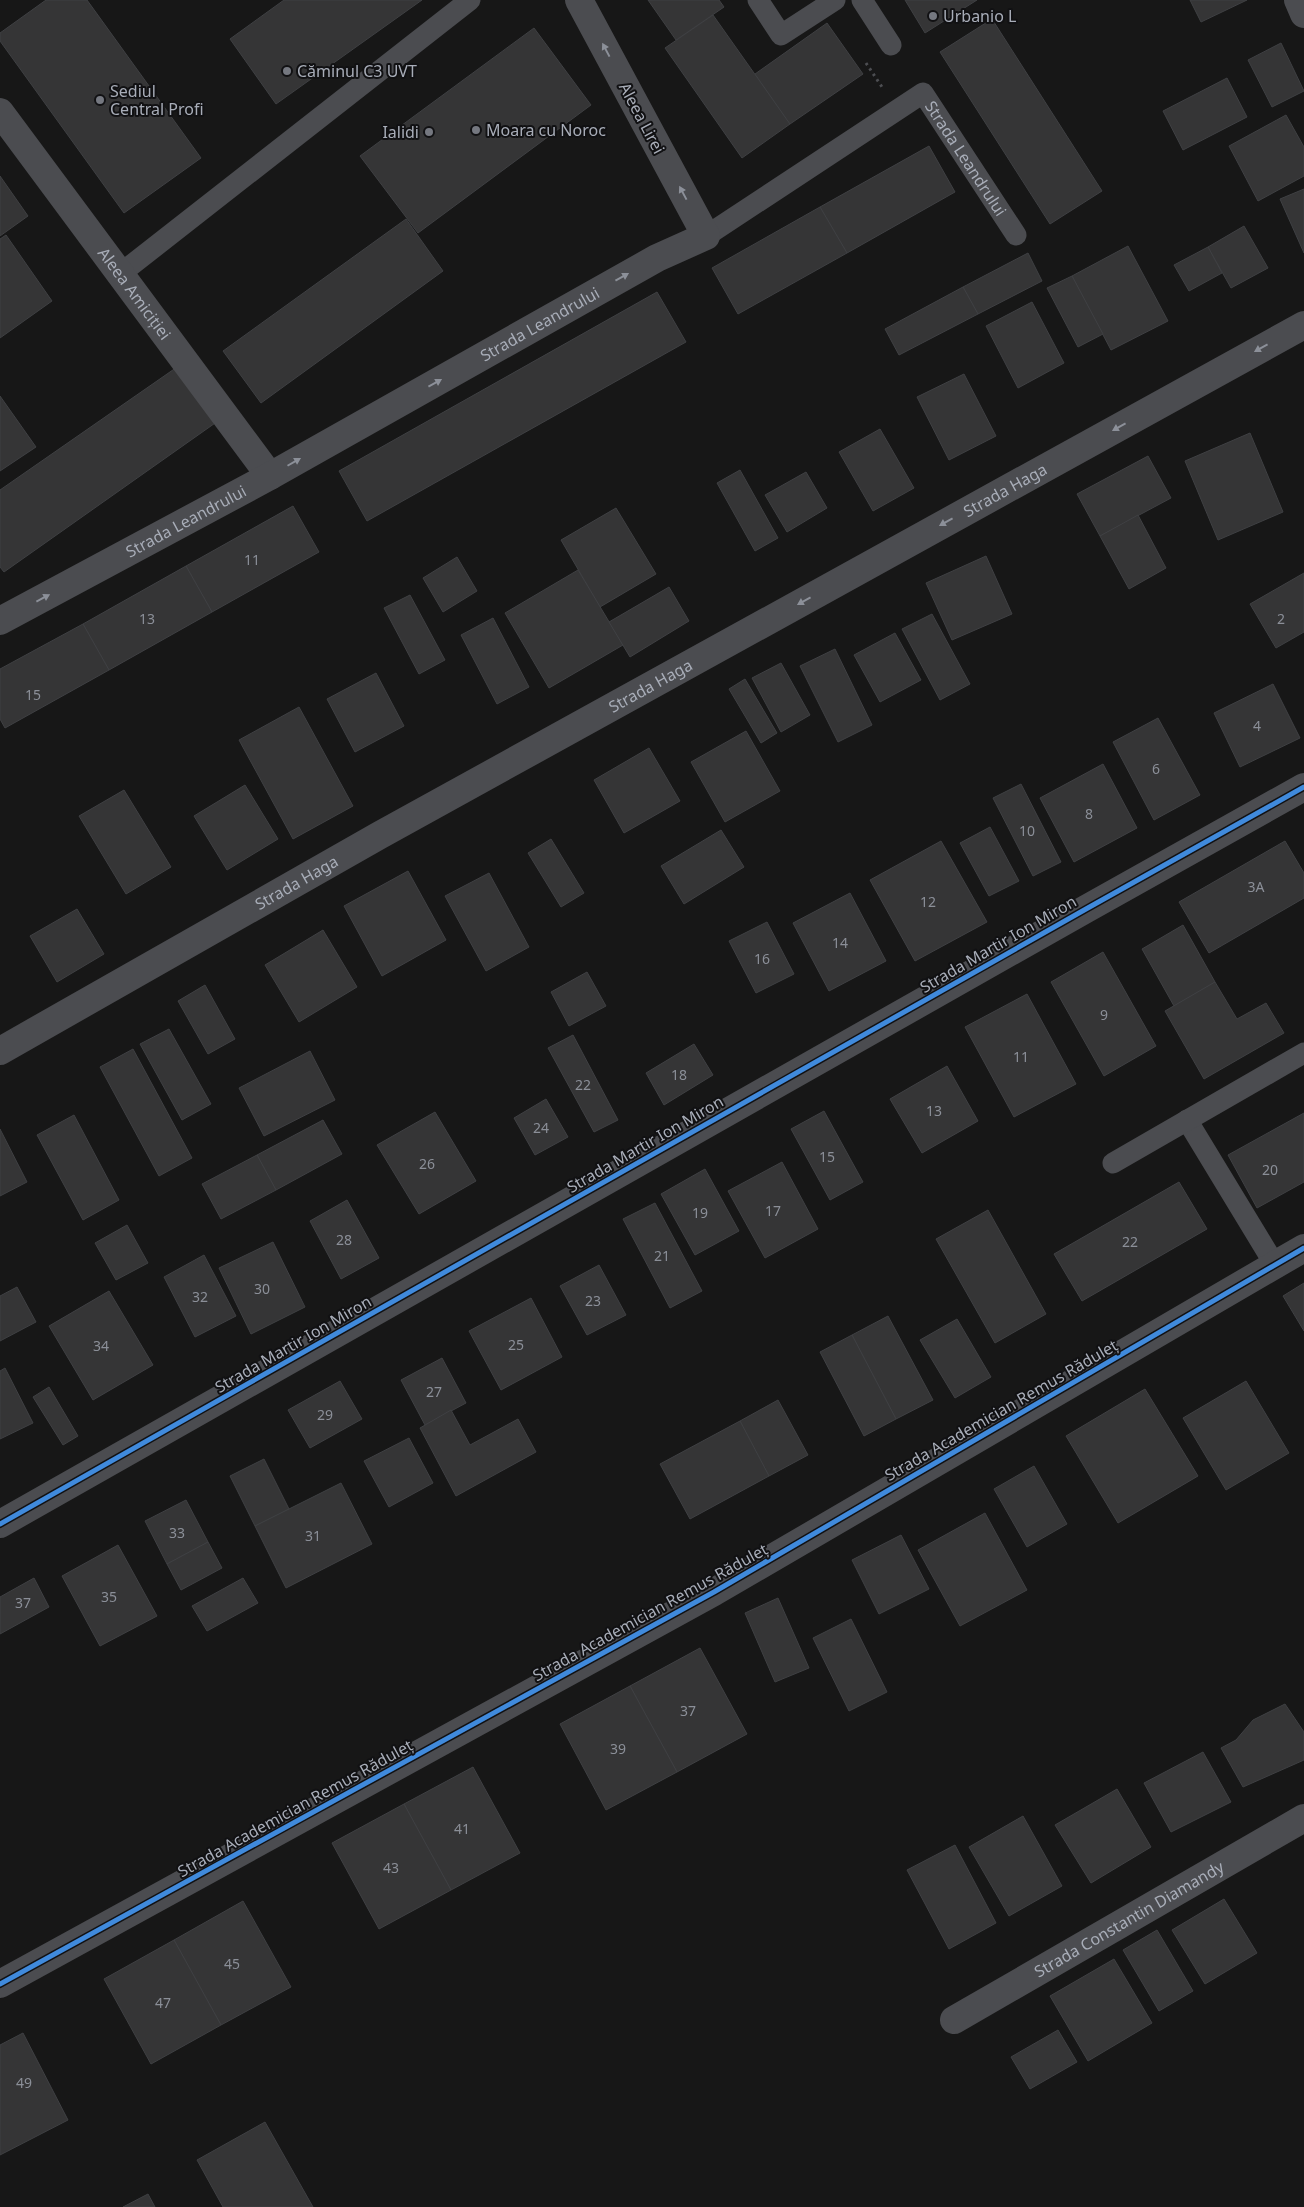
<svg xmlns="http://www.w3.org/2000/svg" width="1304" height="2207" viewBox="0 0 1304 2207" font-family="'Noto Sans',sans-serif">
<rect width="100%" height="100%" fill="#171717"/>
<g fill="#353536" stroke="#3f4043">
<path d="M46,0H87L201,158L124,213L0,41V33Z"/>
<path d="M284,0H422L276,104L230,39Z"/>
<path d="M648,0H719L724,7L676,40Z"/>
<path d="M905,0H977L925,33Z"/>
<path d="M1190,0H1247L1201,22Z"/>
<path d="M713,15L790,124L742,158L665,48Z"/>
<path d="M992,19L1102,191L1050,224L940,52Z"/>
<path d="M827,23L863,74L790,124L755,74Z"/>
<path d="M534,28L591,105L418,233L360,156Z"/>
<path d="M1281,43L1304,91L1272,107L1248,60Z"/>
<path d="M1227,78L1247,117L1183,150L1163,111Z"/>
<path d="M1286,115L1304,147V176L1258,201L1229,146Z"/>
<path d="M929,146L955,192L847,253L820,207Z"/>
<path d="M0,176L28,216L0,236Z"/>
<path d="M1304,189V253L1280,199Z"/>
<path d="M820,207L847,253L738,314L712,268Z"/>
<path d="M406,219L443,271L261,403L223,351Z"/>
<path d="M1244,226L1268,268L1231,288L1208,247Z"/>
<path d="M6,235L52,301L0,338V239Z"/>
<path d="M1128,246L1168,321L1111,350L1072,276Z"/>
<path d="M1208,247L1222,273L1189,291L1174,265Z"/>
<path d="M1028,253L1042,281L978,314L963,287Z"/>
<path d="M1072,276L1103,334L1078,347L1047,288Z"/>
<path d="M963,287L978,314L899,355L885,329Z"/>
<path d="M657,292L686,342L367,521L339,471Z"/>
<path d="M1032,302L1064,363L1018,388L986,326Z"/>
<path d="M180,365L218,421L4,572L0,567V490Z"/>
<path d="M964,374L996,436L949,460L917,397Z"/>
<path d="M0,396L36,447L0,471Z"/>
<path d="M880,429L914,488L873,511L839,452Z"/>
<path d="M1250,433L1283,512L1218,540L1185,461Z"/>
<path d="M1148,456L1171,498L1100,536L1077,494Z"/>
<path d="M740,470L778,538L755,551L717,483Z"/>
<path d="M806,472L827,508L787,532L765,495Z"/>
<path d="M293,506L319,552L212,612L186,566Z"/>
<path d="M616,508L656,574L600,607L561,540Z"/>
<path d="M1138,515L1166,568L1129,589L1100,536Z"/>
<path d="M986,556L1012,614L952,640L926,583Z"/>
<path d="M457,557L477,591L443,612L423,578Z"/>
<path d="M186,566L212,612L109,670L83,624Z"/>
<path d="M578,570L623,645L549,688L505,613Z"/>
<path d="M1304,573V632L1276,648L1250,604Z"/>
<path d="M669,587L689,621L630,657L609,622Z"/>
<path d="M410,595L445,660L419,674L384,608Z"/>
<path d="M932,614L970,684L940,700L902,629Z"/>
<path d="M493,618L529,687L497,704L461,635Z"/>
<path d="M83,624L109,670L5,728L0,719V669Z"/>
<path d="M895,633L921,680L880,702L854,655Z"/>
<path d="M835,649L872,725L838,742L800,666Z"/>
<path d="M781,663L810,715L781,732L752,678Z"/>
<path d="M376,673L404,726L355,752L327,699Z"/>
<path d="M745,679L777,733L761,743L729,689Z"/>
<path d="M1273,684L1300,738L1240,767L1214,713Z"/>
<path d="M299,707L353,806L293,839L239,740Z"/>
<path d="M1158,718L1200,795L1154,820L1113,742Z"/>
<path d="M746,731L780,791L725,822L691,762Z"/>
<path d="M649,748L680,801L624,833L594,780Z"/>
<path d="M1103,764L1137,828L1074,862L1040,798Z"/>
<path d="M1021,784L1061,862L1033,876L993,798Z"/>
<path d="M245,785L278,839L227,870L194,816Z"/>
<path d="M124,790L171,867L126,894L79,816Z"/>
<path d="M990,827L1019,881L989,896L960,843Z"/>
<path d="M721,830L744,867L684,904L661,866Z"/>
<path d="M551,839L584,893L561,907L528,853Z"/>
<path d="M941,841L987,922L915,961L870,880Z"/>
<path d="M1285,841L1304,873V898L1209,953L1179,902Z"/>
<path d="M408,871L446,940L382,976L344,906Z"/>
<path d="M489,873L529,947L486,971L445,896Z"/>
<path d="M850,893L886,961L829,991L793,923Z"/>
<path d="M77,909L104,954L57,982L30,936Z"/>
<path d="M767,922L794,974L756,993L729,941Z"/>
<path d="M1183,925L1215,982L1174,1006L1142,949Z"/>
<path d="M323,930L357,987L299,1022L265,965Z"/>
<path d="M1103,952L1156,1046L1104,1076L1051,982Z"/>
<path d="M587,972L606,1006L569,1026L551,992Z"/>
<path d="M1215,982L1237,1019L1266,1003L1284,1033L1204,1079L1165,1011Z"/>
<path d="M205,985L235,1039L208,1054L178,1001Z"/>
<path d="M1027,994L1076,1084L1014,1117L965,1027Z"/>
<path d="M169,1029L211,1104L182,1120L140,1044Z"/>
<path d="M573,1035L618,1120L594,1132L548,1048Z"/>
<path d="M694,1044L713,1075L664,1105L646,1073Z"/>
<path d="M133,1049L192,1158L159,1176L100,1067Z"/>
<path d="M310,1051L335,1100L264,1136L239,1088Z"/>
<path d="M947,1066L978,1121L922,1153L890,1099Z"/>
<path d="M546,1099L568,1137L535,1155L514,1118Z"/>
<path d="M824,1111L863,1182L830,1200L791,1129Z"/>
<path d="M435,1112L476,1181L419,1214L377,1145Z"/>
<path d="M1304,1113V1182L1257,1208L1228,1155Z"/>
<path d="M74,1115L119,1200L83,1220L37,1135Z"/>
<path d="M323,1120L342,1154L276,1190L257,1155Z"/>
<path d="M0,1129L27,1182L0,1196Z"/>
<path d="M257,1155L276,1190L221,1219L202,1184Z"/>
<path d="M782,1162L818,1229L765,1258L728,1191Z"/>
<path d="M705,1169L739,1231L695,1255L661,1194Z"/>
<path d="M1179,1182L1207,1229L1082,1301L1054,1254Z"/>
<path d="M347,1200L379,1258L341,1279L310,1221Z"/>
<path d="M655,1203L702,1291L670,1308L623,1219Z"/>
<path d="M988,1210L1046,1314L995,1343L936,1239Z"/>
<path d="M127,1225L148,1263L116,1280L95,1243Z"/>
<path d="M273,1242L305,1307L251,1334L219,1268Z"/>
<path d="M204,1255L236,1316L195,1337L164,1277Z"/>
<path d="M599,1265L626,1315L587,1335L560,1286Z"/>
<path d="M1304,1283V1331L1283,1296Z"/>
<path d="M17,1287L36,1322L0,1341V1296Z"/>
<path d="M109,1291L153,1365L93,1400L49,1326Z"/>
<path d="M531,1298L562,1357L501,1390L469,1331Z"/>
<path d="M888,1316L933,1400L896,1419L852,1335Z"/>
<path d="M957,1319L991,1377L955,1398L920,1340Z"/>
<path d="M852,1335L896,1419L864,1436L820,1352Z"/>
<path d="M442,1358L466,1403L425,1425L401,1380Z"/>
<path d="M5,1368L33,1423L0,1439V1371Z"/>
<path d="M340,1381L362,1419L310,1448L288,1410Z"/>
<path d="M1246,1381L1289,1453L1226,1490L1183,1418Z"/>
<path d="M49,1387L78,1436L63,1445L33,1397Z"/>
<path d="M1145,1389L1198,1476L1118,1523L1066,1436Z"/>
<path d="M778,1400L808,1455L769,1476L740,1421Z"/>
<path d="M451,1410L470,1445L518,1419L536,1452L456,1496L420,1428Z"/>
<path d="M740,1421L769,1476L690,1519L660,1464Z"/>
<path d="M409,1438L433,1483L389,1507L364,1461Z"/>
<path d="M264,1459L289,1509L255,1526L230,1476Z"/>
<path d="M1034,1466L1067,1524L1027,1547L994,1489Z"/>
<path d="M341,1483L372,1544L286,1588L255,1526Z"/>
<path d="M186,1500L208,1542L167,1564L145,1521Z"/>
<path d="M985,1513L1027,1590L960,1626L918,1550Z"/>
<path d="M901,1535L929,1589L879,1614L852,1560Z"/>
<path d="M208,1542L222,1568L181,1590L167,1564Z"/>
<path d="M118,1545L157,1616L100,1646L62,1576Z"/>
<path d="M34,1578L49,1607L0,1634V1597Z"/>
<path d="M243,1578L258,1603L207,1631L192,1606Z"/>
<path d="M778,1598L809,1668L775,1682L745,1613Z"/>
<path d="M851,1619L887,1692L849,1711L813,1638Z"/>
<path d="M700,1648L747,1734L677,1772L630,1686Z"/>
<path d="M630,1686L677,1772L606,1810L560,1724Z"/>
<path d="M1285,1704L1304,1732V1760L1243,1787L1221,1748L1236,1740L1253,1720Z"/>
<path d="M1203,1752L1231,1802L1171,1832L1144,1783Z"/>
<path d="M473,1767L520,1853L451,1890L404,1804Z"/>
<path d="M1117,1789L1151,1847L1091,1883L1055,1825Z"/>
<path d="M404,1804L451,1890L379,1929L332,1843Z"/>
<path d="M1023,1816L1062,1886L1009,1916L969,1847Z"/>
<path d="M955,1845L996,1923L949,1949L907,1870Z"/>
<path d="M1224,1899L1257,1953L1205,1984L1172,1930Z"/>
<path d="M243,1901L291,1987L221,2025L174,1940Z"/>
<path d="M1157,1930L1193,1991L1159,2011L1123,1950Z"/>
<path d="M174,1940L221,2025L151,2064L104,1979Z"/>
<path d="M1114,1959L1152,2023L1088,2061L1050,1996Z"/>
<path d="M1058,2030L1077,2062L1030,2089L1011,2057Z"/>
<path d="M23,2033L68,2120L0,2155V2045Z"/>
<path d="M265,2122L313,2207H223L197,2160Z"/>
<path d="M148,2194L155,2207H123Z"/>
</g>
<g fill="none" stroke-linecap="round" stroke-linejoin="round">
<path stroke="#4d4e52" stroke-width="3" stroke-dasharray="2.5 4" stroke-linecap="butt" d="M866,63L882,87"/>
<g stroke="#4b4c50" stroke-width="21">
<path d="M758,0L781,35L835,0"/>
<path d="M862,0L891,45"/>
<path id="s1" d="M706,236L923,93L1016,235"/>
<path d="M120,274L470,0"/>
<path d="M1187,1120L1275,1265"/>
<path d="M1113,1163L1304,1053"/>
</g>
<g stroke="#4b4c50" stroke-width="28">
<path d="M1298,0L1304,14"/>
<path id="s2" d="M0,112L270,476"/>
<path id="s3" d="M0,621L270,476L657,258L706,236L579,0"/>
<path id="s4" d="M0,1051L380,835L1304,325"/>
<path d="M0,1524L1086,909L1304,787"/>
<path d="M0,1984L714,1592L1304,1248"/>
<path id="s5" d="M954,2020L1304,1818"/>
</g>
<defs>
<g id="cycleway">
<path d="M0,1524L1086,909L1304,787"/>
<path d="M0,1984L714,1592L1304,1248"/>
</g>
</defs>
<use href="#cycleway" stroke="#111113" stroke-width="8"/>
<use href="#cycleway" stroke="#408adc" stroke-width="5"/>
</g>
<defs><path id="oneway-solid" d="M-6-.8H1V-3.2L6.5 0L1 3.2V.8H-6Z" transform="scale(1.25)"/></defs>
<g fill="#8c9099">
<use href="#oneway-solid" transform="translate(606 50) rotate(-118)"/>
<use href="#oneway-solid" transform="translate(683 193) rotate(-118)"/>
<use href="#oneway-solid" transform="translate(622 277) rotate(-29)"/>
<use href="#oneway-solid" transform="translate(1261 348) rotate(151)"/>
<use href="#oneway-solid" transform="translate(435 383) rotate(-29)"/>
<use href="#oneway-solid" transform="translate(1119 427) rotate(151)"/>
<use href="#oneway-solid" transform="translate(294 462) rotate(-30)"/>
<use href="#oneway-solid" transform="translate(946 522) rotate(151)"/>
<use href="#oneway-solid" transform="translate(43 598) rotate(-28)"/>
<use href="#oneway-solid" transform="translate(804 601) rotate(151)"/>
</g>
<g fill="#757880" stroke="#111113" stroke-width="2">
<circle cx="933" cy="16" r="5"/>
<circle cx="287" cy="71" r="5"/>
<circle cx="100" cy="100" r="5"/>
<circle cx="476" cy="130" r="5"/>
<circle cx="429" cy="132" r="5"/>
</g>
<g text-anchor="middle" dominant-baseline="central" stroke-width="4" stroke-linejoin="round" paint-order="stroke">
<g font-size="14" fill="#8b8f98">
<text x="252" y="559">11</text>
<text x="147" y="618">13</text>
<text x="1281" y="618">2</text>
<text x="33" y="694">15</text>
<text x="1257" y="725">4</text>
<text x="1156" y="768">6</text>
<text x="1089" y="813">8</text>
<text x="1027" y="830">10</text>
<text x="1256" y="886">3A</text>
<text x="928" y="901">12</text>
<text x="840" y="942">14</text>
<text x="762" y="958">16</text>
<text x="1104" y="1014">9</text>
<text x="1021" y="1056">11</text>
<text x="679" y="1074">18</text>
<text x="583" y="1084">22</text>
<text x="934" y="1110">13</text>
<text x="541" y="1127">24</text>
<text x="827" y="1156">15</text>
<text x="427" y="1163">26</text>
<text x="1270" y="1169">20</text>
<text x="773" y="1210">17</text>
<text x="700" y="1212">19</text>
<text x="344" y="1239">28</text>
<text x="1130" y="1241">22</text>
<text x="662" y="1255">21</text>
<text x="262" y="1288">30</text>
<text x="200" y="1296">32</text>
<text x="593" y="1300">23</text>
<text x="516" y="1344">25</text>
<text x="101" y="1345">34</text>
<text x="434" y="1391">27</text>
<text x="325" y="1414">29</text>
<text x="177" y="1532">33</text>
<text x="313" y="1535">31</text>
<text x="109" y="1596">35</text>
<text x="23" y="1602">37</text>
<text x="688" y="1710">37</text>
<text x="618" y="1748">39</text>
<text x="462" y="1828">41</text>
<text x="391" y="1867">43</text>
<text x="232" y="1963">45</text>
<text x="163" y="2002">47</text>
<text x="24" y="2082">49</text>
</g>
<g font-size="16" fill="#a8adb8" stroke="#111113" text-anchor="start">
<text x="943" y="16">Urbanio L</text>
<text x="297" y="71">Căminul C3 UVT</text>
<text x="110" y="91">Sediul<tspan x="110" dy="18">Central Profi</tspan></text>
<text x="486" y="130">Moara cu Noroc</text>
<text x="419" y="132" text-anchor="end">Ialidi</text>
</g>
<g font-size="16" fill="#a8adb8" stroke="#111113">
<text transform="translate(642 118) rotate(62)">Aleea Lirei</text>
<text stroke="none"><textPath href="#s1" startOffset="338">Strada Leandrului</textPath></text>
<text stroke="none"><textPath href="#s2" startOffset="226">Aleea Amiciției</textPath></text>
<text stroke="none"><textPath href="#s3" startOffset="616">Strada Leandrului</textPath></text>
<text stroke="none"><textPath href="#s4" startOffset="1151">Strada Haga</textPath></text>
<text stroke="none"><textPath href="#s3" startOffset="211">Strada Leandrului</textPath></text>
<text stroke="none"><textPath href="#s4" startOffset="746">Strada Haga</textPath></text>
<text stroke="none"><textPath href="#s4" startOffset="341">Strada Haga</textPath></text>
<text transform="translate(998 944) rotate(-30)">Strada Martir Ion Miron</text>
<text transform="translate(645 1144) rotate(-30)">Strada Martir Ion Miron</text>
<text transform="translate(293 1344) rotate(-30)">Strada Martir Ion Miron</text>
<text transform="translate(1001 1410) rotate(-30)">Strada Academician Remus Răduleț</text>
<text transform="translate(650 1612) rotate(-29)">Strada Academician Remus Răduleț</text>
<text transform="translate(295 1808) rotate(-29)">Strada Academician Remus Răduleț</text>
<text stroke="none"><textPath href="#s5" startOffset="202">Strada Constantin Diamandy</textPath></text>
</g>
</g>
</svg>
